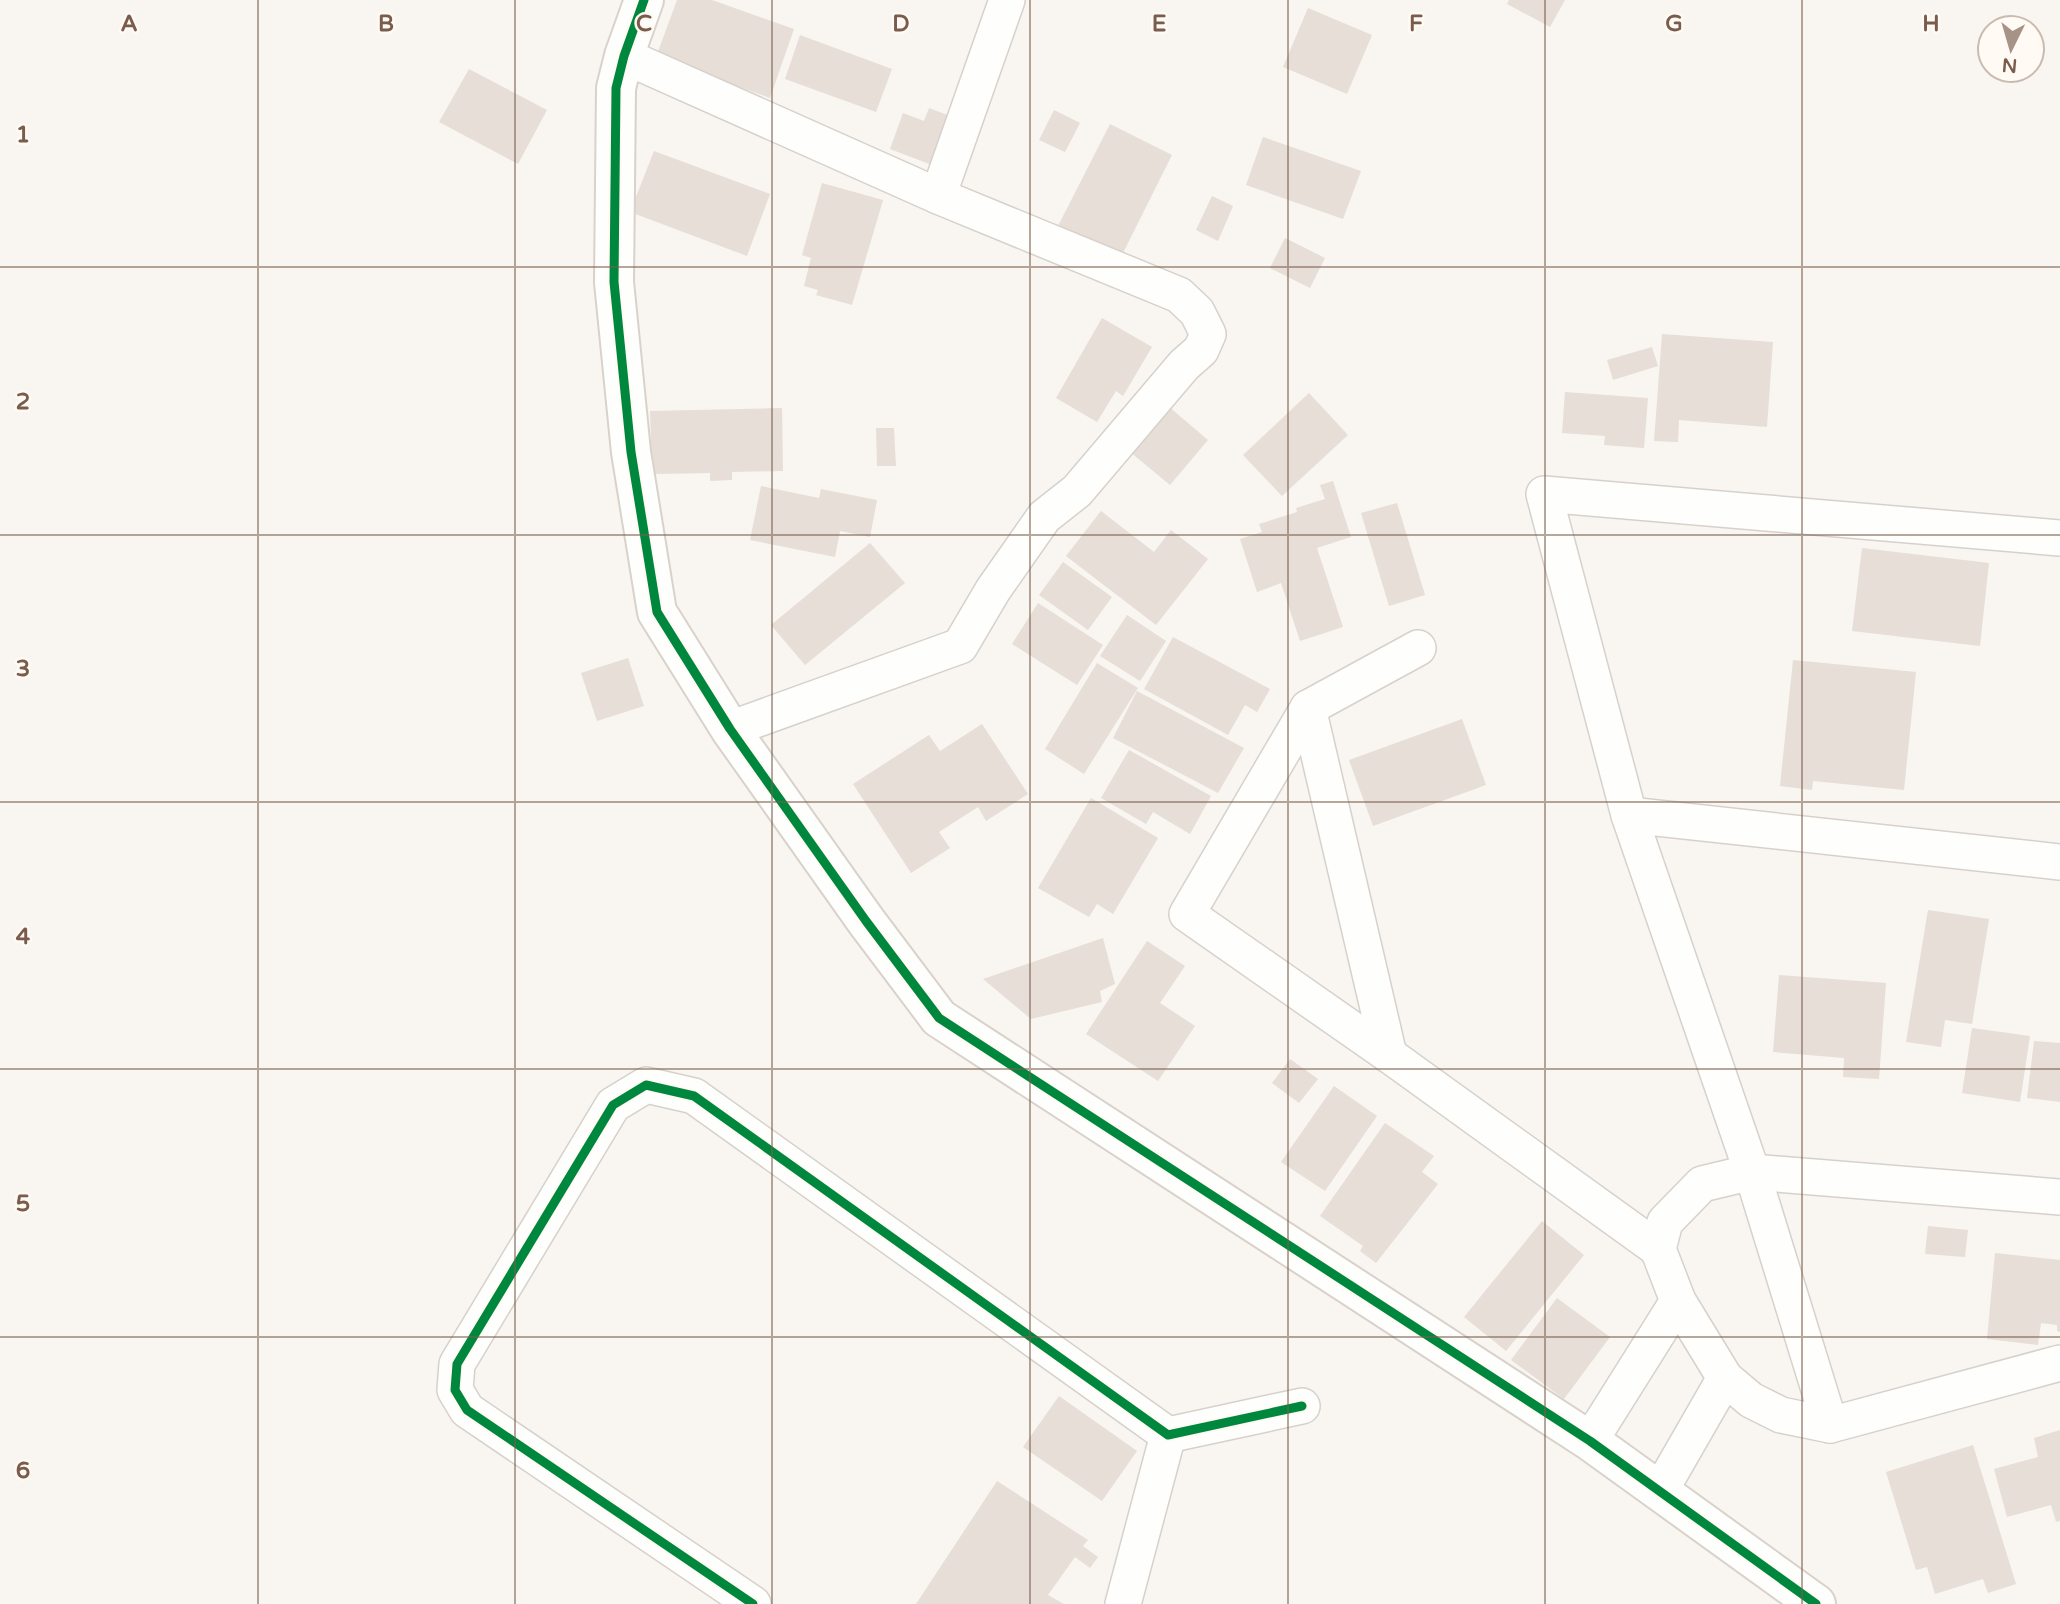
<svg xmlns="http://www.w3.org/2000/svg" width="2060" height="1604" viewBox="0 0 2060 1604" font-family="'Varela Round',sans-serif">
<rect width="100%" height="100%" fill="#f9f5f0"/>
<g fill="#e6ded7">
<path d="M677,0H712L794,29L770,98L656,57Z"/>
<path d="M1509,0H1565L1550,27L1507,4Z"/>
<path d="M1308,8L1372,35L1347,94L1283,67Z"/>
<path d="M800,35L892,69L876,112L785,79Z"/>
<path d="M469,69L547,110L518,164L439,122Z"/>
<path d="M929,108L950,116L932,165L890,149L903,113L924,121Z"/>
<path d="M1054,110L1080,123L1065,152L1039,140Z"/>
<path d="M1110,124L1172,155L1118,263L1055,232Z"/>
<path d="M1263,137L1361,171L1343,219L1246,185Z"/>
<path d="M654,151L770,194L747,256L630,212Z"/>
<path d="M822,183L883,200L852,305L816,295L818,290L804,286L811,258L802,255Z"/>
<path d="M1212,196L1233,206L1218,241L1196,230Z"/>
<path d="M1285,238L1325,258L1310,288L1270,268Z"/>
<path d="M1102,318L1152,347L1123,396L1116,391L1097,422L1056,398Z"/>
<path d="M1662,334L1773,342L1767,427L1679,420L1678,442L1654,441Z"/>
<path d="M1652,347L1658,366L1613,380L1607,360Z"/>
<path d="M1565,392L1648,398L1644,448L1604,445L1605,436L1562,433Z"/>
<path d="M1309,393L1348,435L1282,496L1243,455Z"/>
<path d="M1168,406L1208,440L1170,485L1129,451Z"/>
<path d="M782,408L783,471L732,472V480L710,481V473L652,474L650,411Z"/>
<path d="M876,428H894L896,466H877Z"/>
<path d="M1333,481L1351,537L1317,548L1343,627L1300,641L1281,583L1257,592L1240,539L1262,532L1259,524L1297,512L1296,508L1325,499L1320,485Z"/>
<path d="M761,486L819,498L821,489L877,500L870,537L840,531L835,557L750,540Z"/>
<path d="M1397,503L1425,595L1389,606L1361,513Z"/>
<path d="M1101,511L1154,552L1171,530L1208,559L1156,625L1066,556Z"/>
<path d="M870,543L905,583L805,665L771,625Z"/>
<path d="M1862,548L1989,563L1980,646L1852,631Z"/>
<path d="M1063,562L1112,597L1088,630L1039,595Z"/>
<path d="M1038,603L1103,645L1077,685L1012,644Z"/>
<path d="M1127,615L1166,641L1140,681L1100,656Z"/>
<path d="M1173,637L1270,689L1257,712L1245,705L1228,735L1144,689Z"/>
<path d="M628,658L644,706L597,721L581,673Z"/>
<path d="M1793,660L1916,672L1904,790L1813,781L1812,790L1780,786Z"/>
<path d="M1097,663L1138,688L1084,774L1045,749Z"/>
<path d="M1137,691L1244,748L1218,793L1113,738Z"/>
<path d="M1462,719L1486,785L1373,826L1349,760Z"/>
<path d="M982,724L1028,794L986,821L978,807L939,832L950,848L911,873L853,784L929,735L940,751Z"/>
<path d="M1129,750L1211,796L1190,834L1153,812L1146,824L1101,798Z"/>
<path d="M1091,798L1158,838L1113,914L1097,904L1089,917L1038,888Z"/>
<path d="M1928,910L1989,919L1972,1024L1945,1020L1941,1047L1906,1042Z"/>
<path d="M1103,938L1115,984L1100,991L1102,1002L1031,1019L983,979Z"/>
<path d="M1147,941L1185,966L1160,1003L1195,1026L1158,1081L1086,1034Z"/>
<path d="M1779,975L1886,983L1879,1079L1843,1077L1844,1058L1773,1052Z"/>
<path d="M1972,1028L2030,1036L2020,1102L1962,1093Z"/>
<path d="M2034,1041L2060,1043V1102L2027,1098Z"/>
<path d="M1290,1059L1318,1079L1299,1103L1272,1083Z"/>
<path d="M1334,1086L1377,1116L1325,1191L1281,1162Z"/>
<path d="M1385,1123L1434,1156L1422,1172L1438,1184L1376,1263L1360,1251L1363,1246L1320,1216Z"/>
<path d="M1542,1221L1584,1255L1506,1351L1464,1317Z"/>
<path d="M1928,1226L1968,1230L1965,1257L1925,1254Z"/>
<path d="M1995,1253L2060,1260V1332L2057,1331V1325L2041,1323L2038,1345L1987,1339Z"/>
<path d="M1557,1298L1610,1337L1564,1399L1511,1360Z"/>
<path d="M1059,1396L1137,1451L1102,1501L1023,1447Z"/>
<path d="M2060,1430V1521L2056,1522L2051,1505L2007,1517L1994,1469L2038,1457L2034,1438Z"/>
<path d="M1973,1445L2016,1584L1988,1593L1983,1579L1935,1594L1927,1567L1916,1570L1886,1472Z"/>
<path d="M997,1481L1088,1540L1083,1546L1098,1557L1090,1568L1075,1557L1048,1595L1064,1604H916Z"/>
</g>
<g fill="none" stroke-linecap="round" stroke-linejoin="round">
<defs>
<g id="street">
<path d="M624,56L938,196L1179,295L1197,312L1208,334L1201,350L1184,365L1077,491L1044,517L993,590L960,646L730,729"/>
<path d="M938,196L1007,0"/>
<path d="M1418,648L1308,708L1187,914L1389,1055L1658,1249"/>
<path d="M1308,708L1389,1055"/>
<path d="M1629,815L2060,862"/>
<path d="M2060,1197L1752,1172L1702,1184L1665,1222L1658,1249L1678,1301L1725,1378L1751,1400L1781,1415L1830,1425L2060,1363"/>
<path d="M1830,1425L1752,1172L1629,815L1544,494L2060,538"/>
<path d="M1590,1441L1678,1301"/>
<path d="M1660,1491L1725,1378"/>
<path d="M753,1604L467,1410L455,1390L457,1364L613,1105L646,1085L694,1096L1168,1435L1302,1406"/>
<path d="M1123,1604L1168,1435"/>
</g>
<path id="secondary" d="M644,0L624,56L616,88L614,282L631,452L657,612L730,729L866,921L939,1018L1590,1441L1816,1604"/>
</defs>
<use href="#street" stroke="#d7d1cb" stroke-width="38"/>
<use href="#secondary" stroke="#d9d2cb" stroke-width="42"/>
<use href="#street" stroke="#fefefd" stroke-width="35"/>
<use href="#secondary" stroke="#fefefd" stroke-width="38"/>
<defs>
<g id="cycleway">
<path d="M644,0L624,56L616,88L614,282L631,452L657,612L730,729L866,921L939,1018L1590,1441L1816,1604"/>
<path d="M753,1604L467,1410L455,1390L457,1364L613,1105L646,1085L694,1096L1168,1435L1302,1406"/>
</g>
</defs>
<use href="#cycleway" stroke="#fffaf3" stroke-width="13"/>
<use href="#cycleway" stroke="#00873e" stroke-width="9"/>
</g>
<path fill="none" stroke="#7a5c4d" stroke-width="2" stroke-opacity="0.55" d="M258,0V1604M515,0V1604M772,0V1604M1030,0V1604M1288,0V1604M1545,0V1604M1802,0V1604M0,267H2060M0,535H2060M0,802H2060M0,1069H2060M0,1337H2060"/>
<g font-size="23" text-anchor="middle" font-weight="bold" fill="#7a5c4d" stroke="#fffaf3" stroke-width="5" stroke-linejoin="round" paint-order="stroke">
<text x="129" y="31">A</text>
<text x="386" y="31">B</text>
<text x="644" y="31">C</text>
<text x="901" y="31">D</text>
<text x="1159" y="31">E</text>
<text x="1416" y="31">F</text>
<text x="1674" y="31">G</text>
<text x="1931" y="31">H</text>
<text x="23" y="142">1</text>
<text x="23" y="409">2</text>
<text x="23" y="676">3</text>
<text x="23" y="944">4</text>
<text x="23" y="1211">5</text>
<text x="23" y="1478">6</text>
</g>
<g transform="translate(2011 49) rotate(185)"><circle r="33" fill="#fffaf3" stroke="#cabbb1" stroke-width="2"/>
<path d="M0-5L12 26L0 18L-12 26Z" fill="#a69286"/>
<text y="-10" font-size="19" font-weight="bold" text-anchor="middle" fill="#7a5c4d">N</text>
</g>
</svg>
